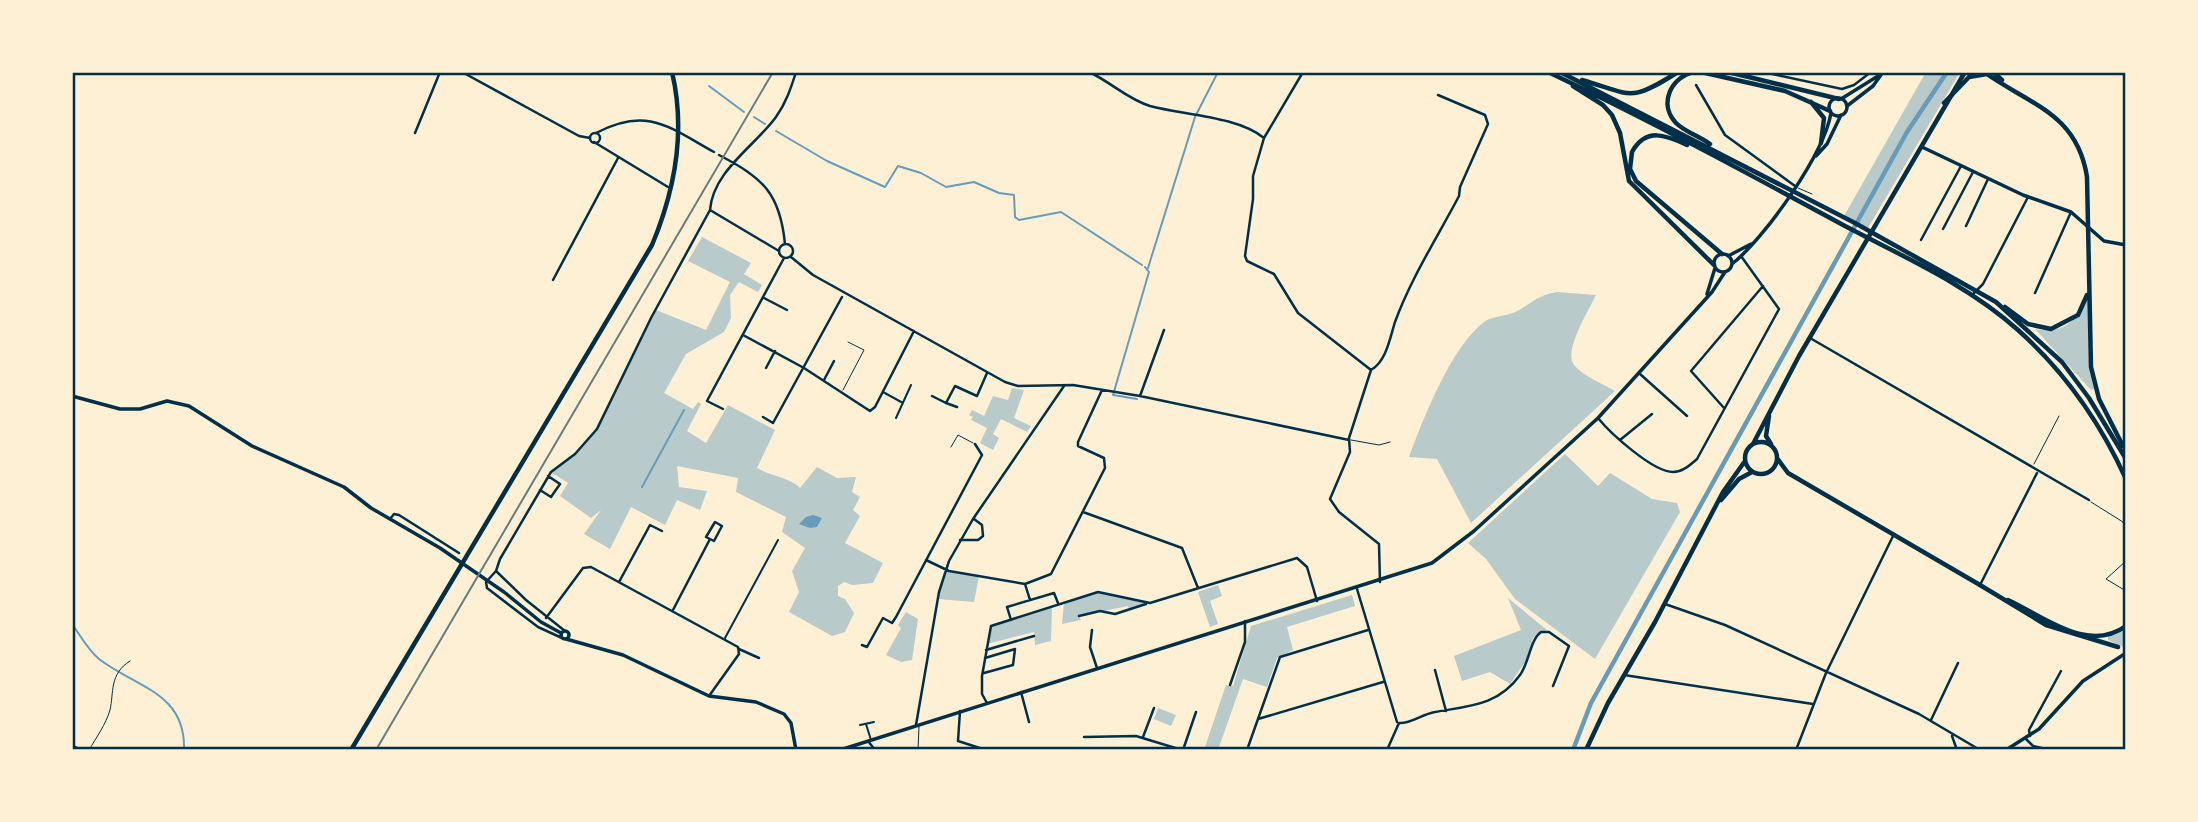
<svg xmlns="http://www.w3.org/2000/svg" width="2198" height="822" viewBox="0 0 2198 822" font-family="Lato,sans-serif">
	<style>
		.green { fill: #b9caca }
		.water { fill: #669bbc }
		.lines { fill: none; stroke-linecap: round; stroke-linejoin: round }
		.stream { stroke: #669bbc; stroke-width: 2 }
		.canal { stroke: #669bbc; stroke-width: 4.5 }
		.service { stroke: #003049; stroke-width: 1 }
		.pedestrian { stroke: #003049; stroke-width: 2 }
		.minor { stroke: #003049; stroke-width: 2.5 }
		.tertiary { stroke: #003049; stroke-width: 3.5 }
		.primary { stroke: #003049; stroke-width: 4.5 }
		.trunk { stroke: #003049; stroke-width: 4.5 }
		.rail { stroke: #657d81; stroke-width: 2 }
		.neatline { fill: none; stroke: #003049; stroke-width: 2.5 }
	</style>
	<rect width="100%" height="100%" fill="#fdf0d5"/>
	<path class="green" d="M1926 72H1960L1868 228 1844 216Z
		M702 237 751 263 744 274 762 285 758 292 739 282 730 295 731 318 724 332 686 354 664 393 693 409 698 402 701 404 687 431 706 443 728 405 775 430 757 468C770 476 790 477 800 488L817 467 837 478 856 477 852 492 860 497 853 510 860 516 845 543 883 563 873 583 852 585 844 582 838 586V596L845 599 854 613 845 632 832 636 789 612 799 592 792 571 805 548 782 532 786 517 736 492 738 478 677 466 679 487 707 491 700 510 677 500 665 525 631 507 610 549 584 534 601 510 591 518 560 496 568 483 551 472 575 454 592 435 656 310 706 330 730 282 688 261Z
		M2089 289 2094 389 2091 390 2035 329C2067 335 2081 317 2089 289Z
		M1557 292 1596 295C1589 310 1563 351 1574 365 1583 376 1603 384 1615 391L1471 523 1437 459 1409 457C1423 419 1451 347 1484 322 1493 315 1508 317 1519 310 1535 301 1537 296 1557 292Z
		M1012 388 1024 390 1014 418 1031 426 1027 432 1001 419 993 434 999 438 993 450 980 443 987 428 971 420 973 417 969 415 972 410 984 416 993 396 1008 400Z
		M1565 454 1598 486 1610 473 1652 499 1677 503 1680 512 1595 659 1515 599 1486 559 1468 543Z
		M946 570 979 576 974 602 938 599Z
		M1218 585 1222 596 1210 601 1218 624 1210 627 1198 592Z
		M1098 592 1150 603 1129 610 1128 606 1079 616 1081 620 1062 624 1064 603Z
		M1352 595 1355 606 1287 627 1293 650 1277 658 1267 687 1243 679 1218 750H1204L1226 685 1233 686 1251 626Z
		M1508 598 1547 630 1533 638 1529 656 1510 684 1490 672 1462 681 1454 656 1521 630Z
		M1052 607 1051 641 1035 645 1034 632 987 644 991 626Z
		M906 612 918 619 912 660 901 662 886 655 901 628 898 625Z
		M2126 628V648L2108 640V636Z
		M1158 708 1176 715 1171 726 1154 719Z"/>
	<path class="water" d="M813 515 822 518 817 527 810 528 799 524 806 517Z"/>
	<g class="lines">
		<path class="stream" d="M709 86 744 112
			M754 117 765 124
			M776 131 827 161 885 187 898 166 921 173 946 187 974 182 999 193 1014 195 1015 217 1019 220 1061 212 1142 265
			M1148 268 1195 117 1218 72
			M1137 399 1113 395 1149 272 1145 267
			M642 487 684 410
			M72 624C80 635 88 650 99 659 135 687 186 692 184 750"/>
		<path class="canal" d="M1573 750 1591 703 1907 132 1947 72"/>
		<path class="service" d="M1798 188 1812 194
			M843 390 864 350 848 342
			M1351 440 1379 445 1390 442
			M951 447 958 435 973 443
			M2034 464 2059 416
			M2091 502 2123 522 2126 536
			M2126 561 2106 579 2126 591
			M89 750C96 738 106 724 110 710 114 693 109 674 130 661
			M918 750 919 726"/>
		<path class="pedestrian" d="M883 392 903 403
			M896 418 911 385
			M725 638 778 540
			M866 724 871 740
			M860 725 874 722"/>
		<path class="minor" d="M462 72 579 136 590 138
			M1089 72C1111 82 1127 99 1150 106 1183 115 1237 116 1264 138L1253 176V199L1245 256 1247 261 1274 274 1298 313 1371 370 1349 438 1350 452 1330 499 1339 512 1379 544 1380 582
			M1763 72 1842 89 1854 85 1871 72
			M1696 85 1725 135 1795 186
			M415 133 440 72
			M596 133C647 106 669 127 714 152
			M590 138a5 5 0 1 1 10 0a5 5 0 1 1-10 0Z
			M1264 138 1303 72
			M594 142 668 187
			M719 155C763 178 780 193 785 244
			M710 210 779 251
			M1966 226 1988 179
			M1943 229 1973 172
			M1921 240 1961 166
			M779 251a7 7 0 1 1 14 0a7 7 0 1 1-14 0Z
			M791 257 813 275 1005 382 1018 386 1073 385 1140 396 1349 440
			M553 280 618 158
			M1974 293 1983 284 2028 197
			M2035 293 2071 212
			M764 298 787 310
			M743 335 804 368 870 411 875 407 914 331
			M1810 338 2089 500
			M766 368 775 351
			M1371 370C1386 362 1390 338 1395 322 1411 278 1437 238 1459 196L1460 187 1488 124 1485 115 1438 95
			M1640 374 1687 416
			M824 380 834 361
			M932 396 946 403 955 386 977 396 987 373
			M1140 396 1164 330
			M946 403 957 407
			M1724 408 1691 371 1763 286
			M723 409 707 401 784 258
			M763 417 773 423 842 297
			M1598 418C1610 433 1653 472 1673 472 1683 472 1690 465 1697 459L1779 309 1741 256
			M1620 440 1652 414
			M540 490 551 497 560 484 548 476
			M1083 512 1182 548 1198 588
			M390 519 394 514 399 515 459 553
			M715 522 722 526 714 541 706 537Z
			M960 540H978L983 536 982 525 974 519
			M926 560 949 571 1025 584 1051 574 1105 468 1104 458 1078 446V442L1102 390
			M496 571 500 559 551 472 575 454 597 429 651 318 710 210C713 171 755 146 776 117 786 103 791 88 796 72
			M496 571 486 582 487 588 538 627 562 638
			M496 571 526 600 565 631
			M619 582 650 525 662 531
			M1025 584 1030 600
			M1980 585 2037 473
			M1357 589 1397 722
			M1665 604 1725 625 1919 714 1980 750
			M673 610 710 539
			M1079 616 1100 611 1115 614 1146 604
			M546 618 583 568 591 567 738 647 739 654 709 696
			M1011 620 1007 607 1054 593 1058 603
			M1092 630 1090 647 1097 668
			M862 645 867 647 883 618 892 623 896 617 982 455 975 444
			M739 649 759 658
			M986 650 1034 636
			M1435 670 1446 711
			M984 673 1013 665 1015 649 985 658
			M1624 675 1813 704
			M1230 685 1245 642V621
			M1021 692 1029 722
			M987 703 982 694V676L991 626 1098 592 1150 603 1297 558 1307 567 1317 601
			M960 711 958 741 986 750
			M1258 719 1383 682
			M1931 720 1958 663
			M1399 723C1411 724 1422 714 1435 712 1468 706 1498 706 1520 675 1529 663 1530 640 1541 632H1549L1569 646 1553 686
			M916 725 939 592 949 561 973 519 1064 386
			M1952 736 1957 750
			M2030 736 2029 730 2061 671
			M1084 737 1136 736 1182 750
			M1143 737 1154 708
			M2026 739 2033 746 2050 750
			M868 741 875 750
			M72 746 82 750
			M1183 750 1196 712
			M1247 750 1280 657 1368 630
			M1387 750 1399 723
			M1796 750 1826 673 1894 534"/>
		<path class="tertiary" d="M1829 107a9 9 0 1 1 18 0a9 9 0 1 1-18 0Z
			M1841 99 1878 76
			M1847 106 1873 86 1883 72
			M1922 147 2023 195 2071 212 2104 241 2126 245
			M1816 156 1827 144 1841 115
			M1714 263a9 9 0 1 1 18 0a9 9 0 1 1-18 0Z
			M1728 256 1751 244
			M1732 264C1765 238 1824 154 1831 113
			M1707 294 1715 268
			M72 396 120 409H140L167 401 189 406 252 446 344 487 371 508 440 548 504 592 541 622 561 633
			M561 635a4 4 0 1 1 8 0a4 4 0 1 1-8 0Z
			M566 639 623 655 709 696 756 702 784 714 791 723 796 750
			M840 750 1432 563 1474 531 1598 418 1712 292 1725 272
			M2006 750 2039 729 2083 681 2126 653"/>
		<path class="primary" d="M1769 416 1766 436 1771 444
			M1745 458a16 16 0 1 1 32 0a16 16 0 1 1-32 0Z
			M1753 444 1799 356 1965 72
			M1777 458 1788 473 1980 585
			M1721 500 1739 479 1752 472
			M1586 750 1608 703 1655 622 1723 492 1745 461"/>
		<path class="trunk" d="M1548 72C1649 120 1747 173 1845 226 1904 257 1968 285 2018 330 2065 372 2100 422 2126 479
			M1560 72 1855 223 1996 302 2062 362 2089 398 2126 459
			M1694 72C1671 77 1658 104 1676 123 1685 132 1699 136 1710 144
			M1701 72 1785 91 1830 111
			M1728 72 1839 99
			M1984 72C2030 105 2077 113 2087 177L2091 367 2099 399 2123 446
			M1993 72 2002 80
			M1582 80C1633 95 1629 103 1678 72
			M1573 86 1603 105 1612 115 1620 133 1629 181 1714 265
			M1811 102 1824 118 1821 143
			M1944 103 1969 77 1987 74
			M1687 145C1666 135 1646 127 1632 152L1630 169 1636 181 1722 254
			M2005 307 2028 324 2051 329 2078 315 2087 295
			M1980 585 2046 625 2118 647
			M2008 600C2043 616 2087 654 2126 626
			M351 750 652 245C675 190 686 131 672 72"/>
		<path class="rail" d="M376 750 773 72"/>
	</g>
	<rect width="2198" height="822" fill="none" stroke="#fdf0d5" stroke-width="147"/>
	<rect x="74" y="74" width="2050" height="674" class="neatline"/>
</svg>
